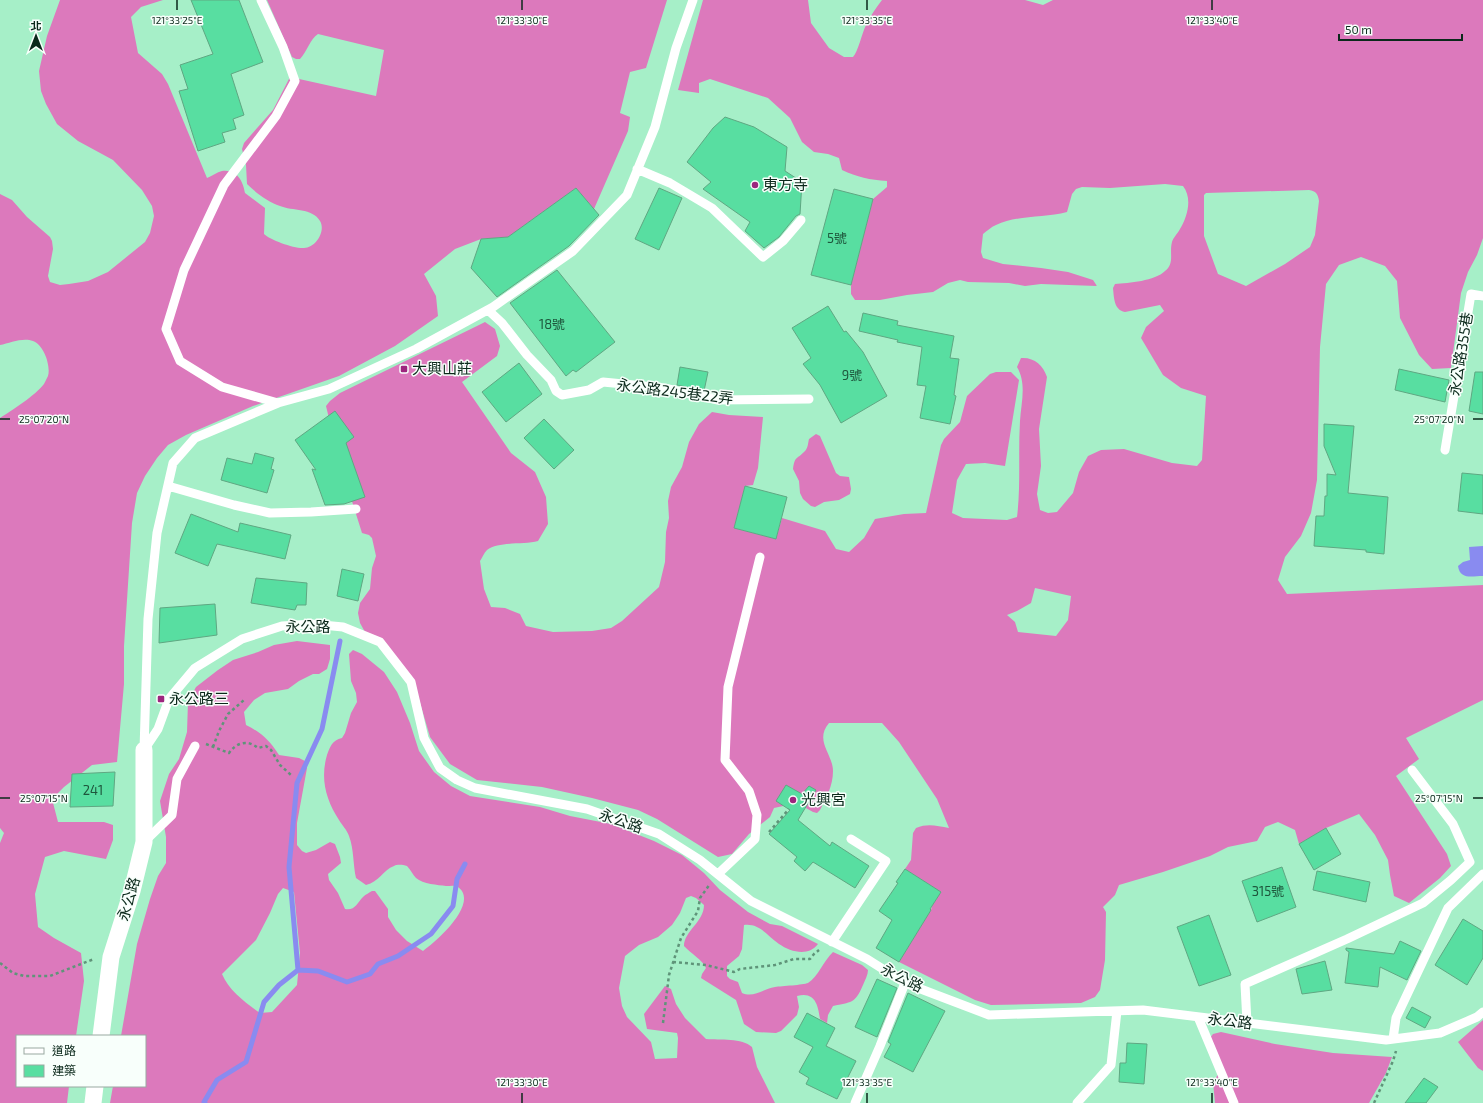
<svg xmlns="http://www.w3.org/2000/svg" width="1483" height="1103" viewBox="0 0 1483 1103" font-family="'Exo 2','Noto Sans TC',sans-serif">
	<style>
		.forest { fill: #dc79bc; fill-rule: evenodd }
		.water { fill: #898bf0 }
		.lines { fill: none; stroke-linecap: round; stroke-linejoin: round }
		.stream { stroke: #898bf0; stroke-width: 5 }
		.building { fill: #58dea1; stroke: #5fa782 }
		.path { stroke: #5f9479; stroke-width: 2.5; stroke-dasharray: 3 3; stroke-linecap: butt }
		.lane { stroke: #fff; stroke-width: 9 }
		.street { stroke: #fff; stroke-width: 17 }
		.ticks { fill: none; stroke: #0b291b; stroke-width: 1.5 }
		.poi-dot { fill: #9d257e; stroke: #f8fffb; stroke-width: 1.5 }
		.labels { text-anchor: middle; stroke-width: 3; stroke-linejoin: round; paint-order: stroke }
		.number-label { font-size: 13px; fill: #1e563c }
		.poi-label { font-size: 15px; fill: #0b291b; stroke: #f8fffb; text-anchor: start }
		.street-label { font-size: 15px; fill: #0b291b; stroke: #f8fffb }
		.ticks-label { font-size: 10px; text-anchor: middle; fill: #0b291b; stroke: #f8fffb; stroke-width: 3; stroke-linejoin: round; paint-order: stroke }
	</style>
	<rect width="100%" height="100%" fill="#a6efc8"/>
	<path class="forest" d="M60 0H163L141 7 131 17 138 53 162 74 168 84 207 178C212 176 217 172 222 171 237 169 243 181 245 193L265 208 264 234C270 240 295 249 304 248 316 248 326 231 320 221 313 208 292 211 280 206 268 202 256 193 247 184L246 165 242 149 244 143 273 110 290 77 376 96 384 50 318 34C310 39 307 52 300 59H296L292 57 267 0H667L646 68 630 72 620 113 630 117 628 131 594 209 576 188 508 237 481 239 455 249 424 274 436 296 438 316 395 346 339 376 253 406 186 435 168 445 157 458 145 476 137 493 132 523 124 646V684L117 762 92 765 64 787 52 799 58 822H104L113 825V840L106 859 64 851 45 857 35 894 38 927 54 938 81 953 84 981 76 1036H17V1086H69L67 1103H0V843L4 833 0 828V418C11 411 36 395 44 384 45 382 47 378 48 376 51 366 44 345 33 341 23 337 10 343 0 345V194L12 200 27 217 50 237 52 241 53 249 48 276 50 282 60 285 69 284 88 281 108 272 145 242 150 233 154 216 152 206 142 190 113 160 78 141 57 124 46 104 41 91 39 71 47 36Z
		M703 0H808L811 23 829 48 844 57H853C858 52 862 33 866 25 870 16 876 8 882 0H1025L1043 5 1053 0H1483V238L1477 255 1468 272 1461 293 1451 368 1432 369 1419 355 1400 318 1397 281 1385 266 1361 257 1339 265 1326 284 1320 347 1317 480 1311 513 1301 536 1285 557 1278 580 1287 594 1483 585V700L1406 738 1419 759 1396 776 1447 854 1451 866 1440 878 1409 903 1394 896 1390 875 1388 860 1375 835 1359 814 1326 828 1299 844 1295 830 1278 822 1265 827 1257 841 1228 847 1210 856 1163 872 1119 885 1115 895 1103 907 1106 912 1105 960 1100 990 1095 997 1081 1003 991 1005 975 1000 899 962 931 910 932 906 941 892 905 869 911 860 913 833 916 828C928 823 937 826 949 828L937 799 899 742 882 723H829C814 741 833 754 833 771 833 786 826 798 820 810L817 813 813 812 797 803 774 808 770 817 749 834 732 854 718 857 657 819 638 810 592 798 542 787 477 780 450 764 430 737 414 682 365 632 360 623 358 613 360 603 370 589 372 568 376 556 372 538 369 535 362 533 339 460 326 406 330 401 340 393 479 325 485 322 495 329 500 346 497 356 462 382 511 453 535 472 546 497 548 524 538 541C524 545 499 541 487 550 484 553 482 558 480 561L484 589 491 607 505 608 520 614 526 626 553 632 592 631 611 628 622 621 659 587 665 562 666 532 669 518 668 501 671 487 682 467 689 442 699 424 712 412 729 415 763 417 758 468 753 485 745 486 734 528 776 539 782 518 825 531 836 549 849 552 864 538 875 519 904 514 926 513 941 445 944 439 960 422 967 396 990 374 996 372H1011L1019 380 1005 466 985 463 966 464 957 480 952 513 963 518 1007 520 1017 517C1021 485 1018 453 1020 421 1021 403 1027 384 1017 367L1021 358C1034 357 1043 365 1047 377L1039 429 1041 466 1037 494 1040 510 1048 513 1057 512 1073 493 1079 472 1088 456 1101 450 1124 449 1172 463 1197 466 1202 460 1206 396 1181 388 1163 375 1141 338 1146 327 1164 311 1160 305 1125 312C1114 310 1114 298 1113 288L1115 284C1129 283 1155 281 1165 271 1175 263 1169 253 1172 242 1173 238 1178 233 1180 229 1187 217 1193 199 1183 186L1165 184 1110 188 1082 187 1076 189 1072 194 1067 212C1044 218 1017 215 996 225 991 227 987 231 983 234L981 252 983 258 1003 264 1041 268 1068 272 1093 280 1097 286 1041 284 1025 286 1009 283 968 282 960 280 948 283 933 292 907 295 880 300H855L851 294V285L873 199 887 187V181C870 180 857 177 842 170L839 158 828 154 814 152 802 142 790 118 768 98 710 79 699 83V93L678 90ZM1309 190C1316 191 1318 194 1319 201L1315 235 1310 247 1285 264 1246 286 1218 274 1204 236V195L1206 193ZM1035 588 1071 596 1068 620 1056 636 1018 632 1015 622 1007 615 1017 611 1031 603Z
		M816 434 820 436 836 473 840 476 849 477 851 489 850 494 839 500 824 502 815 507 811 506 803 499 800 493 799 481 793 469C795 456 796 460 804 452 808 449 808 443 809 439Z
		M297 641 330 645V659L327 669 319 674H313L299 681 288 689 265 693 254 700 244 712 246 725C262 733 269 740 279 755L299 758 305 761 307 768 297 823V845L302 851 306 853 316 850 330 842 335 844 340 857 341 863 328 874 329 880 338 893 345 909C355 911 357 903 363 897 366 894 369 893 372 891H375L388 909V917L396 930 407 941 423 951C436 942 480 903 458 887 455 885 450 886 446 886 438 885 423 884 416 878 413 875 411 870 407 866 403 865 398 864 394 866 383 870 379 882 366 885L356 878C353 865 354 849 349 836 347 830 342 825 339 820 326 800 320 779 327 755 330 747 332 740 342 738L345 733 351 713 357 702 356 693 351 681 349 654 353 650 362 654 384 672 397 692 410 723 419 751 434 772 451 786 470 796 540 807 570 816 611 824 654 841 682 855 704 873 720 890 748 912 770 924 782 926 818 944C808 957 791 952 779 944 767 936 760 923 744 925L742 949 739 956 727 966V976L730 979 738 982 742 993C754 998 763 989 775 987 782 986 803 985 808 983 818 977 824 960 833 952L862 965 868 970C868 975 865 980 863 985 855 1004 851 1002 833 1006L828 1015 827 1023 820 1019C818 1005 815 991 797 996L799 1007 797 1015 781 1031 776 1033 756 1032 744 1024 736 1000 701 978 702 974 706 968C702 959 691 954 684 946 684 931 704 922 704 905L696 898 691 896 686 898 680 913 672 925 658 937 639 945 625 956 619 988 622 1006 627 1017 651 1042 655 1059 677 1058 678 1038 677 1033 647 1029 644 1014 665 986 671 989 676 1004 685 1018 706 1039C720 1040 742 1038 752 1047L757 1067 775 1103H110L113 1086H145V1036H121L137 944 150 899 158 876 166 863V837L160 801 169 774 179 759 187 732 188 702 196 687 218 670 233 660 258 652 274 645ZM283 888 294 892 300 953 297 985 272 1012 260 1013C246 1003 229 991 222 974L256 940 270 913 278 894Z
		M1483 1020V1071L1478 1068 1458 1042Z
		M1221 1032 1275 1044 1333 1053 1392 1057 1386 1073 1369 1103H1215L1213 1082 1223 1067 1210 1038 1213 1034Z"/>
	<path class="water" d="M1483 546V576C1472 576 1460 580 1458 566L1463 562 1470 560 1469 547Z"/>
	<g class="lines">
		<path class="stream" d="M298 970 289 867 297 783 322 729 340 641
			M205 1103 204 1102 217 1080 246 1062 264 1002 279 985 298 970 318 971 347 982 370 974 378 964 398 956 431 934 453 906 457 879 465 864"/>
	</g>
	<path class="building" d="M191 0H239L263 62 231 74 244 115 233 119 236 129 222 133 225 142 198 151 179 91 188 89 180 65 213 54Z
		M725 117 754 127 787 147 785 171 802 182 800 214 796 216 779 237 764 248 745 231 750 222 703 189 711 182 687 162 713 128Z
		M576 188 599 215 569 246 497 297 471 268 481 239 508 237Z
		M659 188 682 198 659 250 635 239Z
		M834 189 873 199 851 285 811 275Z
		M557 270 615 342 576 372 573 370 566 376 510 303Z
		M828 306 844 332 846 331 863 352 887 396 841 423 820 385 803 364 811 358 792 328Z
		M863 313 898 321 897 325 954 336 950 358 959 359 954 395 956 396 950 424 920 418 926 386 917 385 922 347 897 342 898 340 859 331Z
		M519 363 542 394 506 422 482 392Z
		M680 367 708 372 704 391 677 385Z
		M1399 369 1449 380 1445 402 1395 390Z
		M1475 372H1483V414L1469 411Z
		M335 411 354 437 346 443 365 497 344 504 325 505 312 469 316 470 295 440Z
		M544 419 574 450 554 469 524 438Z
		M1324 424 1354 426 1348 493 1388 497 1384 554 1366 552V550L1314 546 1316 516H1324L1325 496H1327V474L1336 475 1324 446Z
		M255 453 274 458 271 469 274 470 267 493 221 480 227 458 252 464Z
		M1462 473 1483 475V514L1458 511Z
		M745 486 787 497 776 539 734 528Z
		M191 514 238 532 240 523 291 535 285 559 217 544 208 566 175 553Z
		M342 569 364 574 358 601 337 596Z
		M256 578 307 583 306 605H297L295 610 251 603Z
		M215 604 217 635 159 643 160 608Z
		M115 772 113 806 70 807 72 774Z
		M786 785 802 794 809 786 816 790 798 820 830 846 832 842 869 866 855 888 813 862 805 871 794 861 797 857 769 834 790 810 776 801Z
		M1326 828 1341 854 1314 870 1299 844Z
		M1282 867 1296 907 1257 922 1242 881Z
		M905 869 941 892 930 909 931 910 899 962 876 948 892 920 879 911 898 883 896 882Z
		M1317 871 1370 882 1366 902 1313 890Z
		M1209 915 1231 975 1199 986 1177 927Z
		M1463 919 1483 931V958L1467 985 1435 965Z
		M1400 941 1421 951 1407 980 1380 967 1378 987 1345 983 1349 952 1346 950V948L1394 954Z
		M1325 961 1332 990 1302 994 1296 969Z
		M877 979 897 988 877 1037 855 1027Z
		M908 993 945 1011 913 1072 884 1057 891 1044 888 1042Z
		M1412 1007 1431 1017 1425 1028 1406 1018Z
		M807 1013 835 1028 826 1046 856 1061 837 1099 806 1084 809 1078 799 1072 813 1047 794 1037Z
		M1127 1043 1147 1044 1144 1084 1119 1082 1120 1063H1126Z
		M1424 1078 1438 1087 1426 1103H1405Z"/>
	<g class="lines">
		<path class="path" d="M206 744 229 753C236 743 247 739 258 748L266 746 271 750 280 765 291 775
			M213 747 219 731 228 714 244 700
			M769 832 789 809
			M673 962 706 965 734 972 740 969 775 965 794 959H810L814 954 819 950
			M0 963 13 973 24 976H50L94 959
			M663 1023 669 975 681 938 698 911 700 898 710 884
			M1374 1103 1393 1061 1396 1051"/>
		<path class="lane" d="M261 0 283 47 295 81 276 116 224 185 184 270 166 329 180 361 222 387 278 403
			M637 169 670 183 712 208 763 257 783 241 801 220
			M488 310 502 323 527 355 551 380 556 391 562 395 589 390 603 382 664 388 718 400 809 399
			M1445 450 1471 294 1483 296
			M168 486 234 505 270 513 311 512 356 509
			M144 750 158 729 169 699 195 668 242 639 282 626 312 624 343 627 380 642 411 682 424 738 440 768 457 780 475 788 587 809 659 834 700 860 751 901 867 959 905 983 989 1015 1143 1010 1386 1040 1440 1033 1477 1017 1483 1012
			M144 750 148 619 157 533 173 463 195 438 278 403 329 389 416 349 493 307 573 251 627 195 655 127 676 48 693 0
			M145 841 172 815 177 779 195 746
			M718 874 755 839 757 815 749 791 725 760 728 687 760 557
			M832 942 886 861 851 839
			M1198 1017 1234 1103
			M1247 1023 1245 984 1347 939 1423 903 1451 880 1470 862 1453 824 1412 770
			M1393 1039 1396 1018 1448 908 1483 874
			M855 1103 880 1046 905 983
			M1077 1103 1111 1065 1117 1011"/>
		<path class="street" d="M101 1036 111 957 132 891 144 842V750
			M93 1103 95 1086"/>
	</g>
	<path class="ticks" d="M177 0V10M522 0V10M867 0V10M1212 0V10M0 419H10M1473 419H1483M0 798H10M1473 798H1483M522 1093V1103M867 1093V1103M1212 1093V1103"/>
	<g class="poi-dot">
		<circle cx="755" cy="185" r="4"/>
		<rect x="400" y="365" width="8" height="8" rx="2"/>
		<rect x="157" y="695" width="8" height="8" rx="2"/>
		<circle cx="793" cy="800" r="4"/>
	</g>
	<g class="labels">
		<g class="number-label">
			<text x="837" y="243">5號</text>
			<text x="552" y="329">18號</text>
			<text x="852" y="380">9號</text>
			<text x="93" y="795">241</text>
			<text x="1268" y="896">315號</text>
		</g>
		<g class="poi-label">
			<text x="763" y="190">東方寺</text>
			<text x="412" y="374">大興山莊</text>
			<text x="169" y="704">永公路三</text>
			<text x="801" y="805">光興宮</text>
		</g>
		<g class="street-label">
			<text transform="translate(1461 354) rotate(-81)" y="5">永公路355巷</text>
			<text transform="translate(675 392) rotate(7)" y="5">永公路245巷22弄</text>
			<text x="308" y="632">永公路</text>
			<text transform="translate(621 821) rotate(19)" y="5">永公路</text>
			<text transform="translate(129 899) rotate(-74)" y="5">永公路</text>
			<text transform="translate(902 978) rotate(27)" y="5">永公路</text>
			<text transform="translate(1230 1021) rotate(7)" y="5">永公路</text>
		</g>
	</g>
	<g class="ticks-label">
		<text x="177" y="24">121°33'25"E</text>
		<text x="522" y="24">121°33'30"E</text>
		<text x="867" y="24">121°33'35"E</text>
		<text x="1212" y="24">121°33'40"E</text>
		<text x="44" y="423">25°07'20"N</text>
		<text x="1439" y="423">25°07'20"N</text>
		<text x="44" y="802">25°07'15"N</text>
		<text x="1439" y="802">25°07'15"N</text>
		<text x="522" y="1086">121°33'30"E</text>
		<text x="867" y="1086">121°33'35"E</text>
		<text x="1212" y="1086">121°33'40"E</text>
	</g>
	<rect x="16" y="1035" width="130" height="52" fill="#f8fffb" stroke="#99a9a1"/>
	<rect x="24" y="1048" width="20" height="6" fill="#ffffff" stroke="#99a9a1"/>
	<text x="52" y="1055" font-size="12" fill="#0b291b">道路</text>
	<rect x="24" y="1065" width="20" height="12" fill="#58dea1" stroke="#99a9a1"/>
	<text x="52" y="1075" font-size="12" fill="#0b291b">建築</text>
	<g transform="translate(36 36)" stroke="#f8fffb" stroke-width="3" paint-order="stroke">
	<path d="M0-3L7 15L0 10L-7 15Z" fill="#0b291b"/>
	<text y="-6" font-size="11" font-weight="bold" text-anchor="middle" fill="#0b291b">北</text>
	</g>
	<path d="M1339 34v6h123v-6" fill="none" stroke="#0b291b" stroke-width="2"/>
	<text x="1345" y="34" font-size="12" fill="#0b291b" stroke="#f8fffb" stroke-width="3" paint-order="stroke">50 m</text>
</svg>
